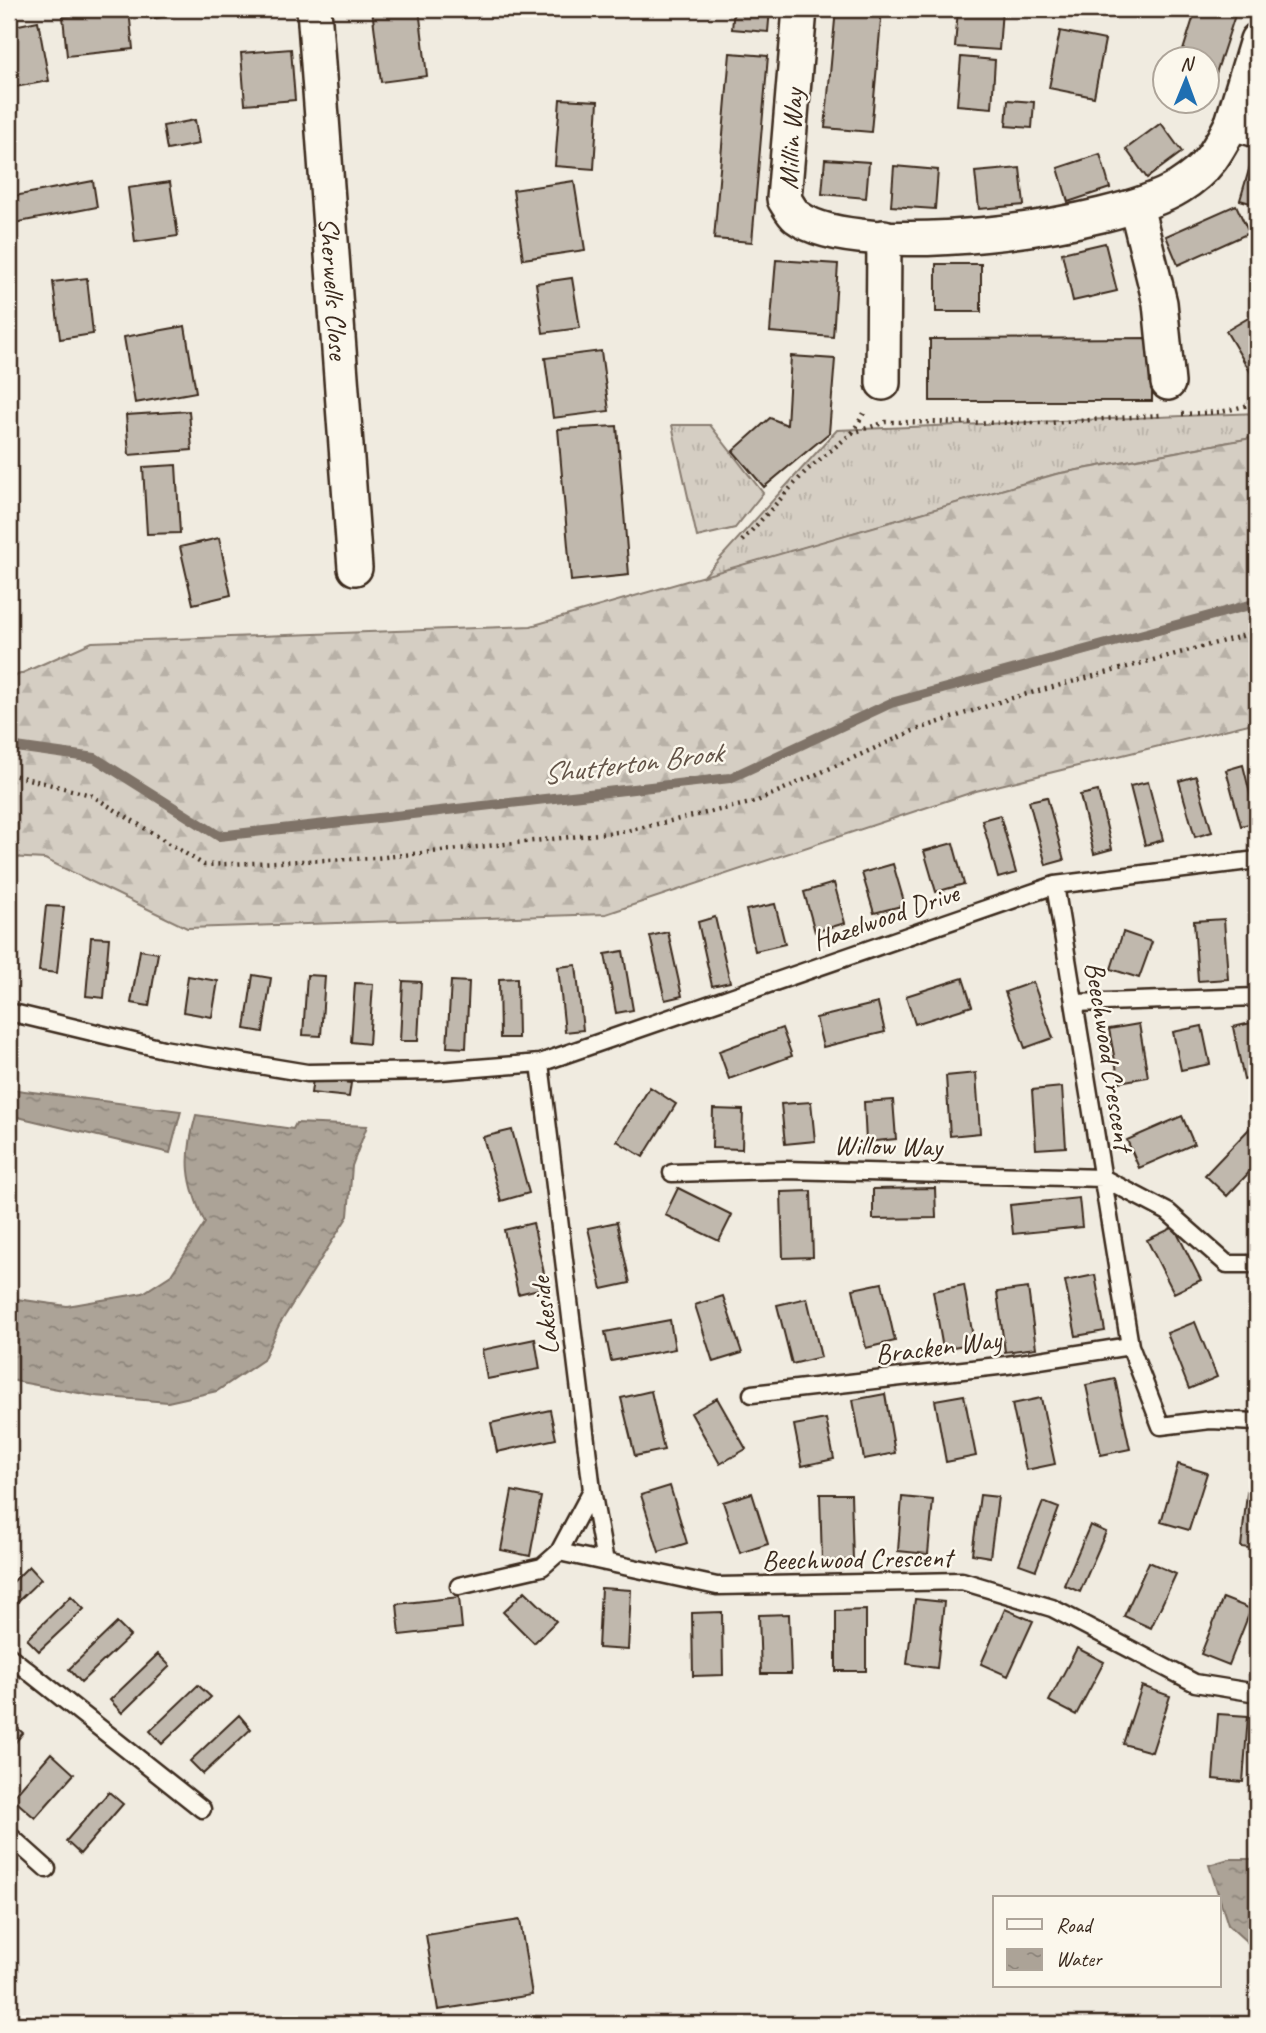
<svg xmlns="http://www.w3.org/2000/svg" width="1266" height="2033" viewBox="0 0 1266 2033" font-family="Caveat,sans-serif">
	<style>
		.grass { fill: url(#grass-tufts); stroke: #887c70; stroke-width: 2 }
		.forest { fill: url(#forest-firs); stroke: #887c70; stroke-width: 2 }
		.water { fill: url(#water-ripples); stroke: #7f7367; stroke-width: 2 }
		.lines { fill: none; stroke-linecap: round; stroke-linejoin: round }
		.stream { stroke: #7f7367; stroke-width: 10 }
		.building { fill: #c0b8ad; stroke: #3b2a1e; stroke-width: 2 }
		.service-casing { stroke: #3b2a1e; stroke-width: 21 }
		.minor-casing { stroke: #3b2a1e; stroke-width: 38 }
		.path { stroke: #3b2a1e; stroke-width: 4.5; stroke-dasharray: 2 5; stroke-linecap: butt }
		.service { stroke: #fbf7ec; stroke-width: 16 }
		.minor { stroke: #fbf7ec; stroke-width: 33 }
		.labels { text-anchor: middle; stroke-width: 5; stroke-linejoin: round; paint-order: stroke }
		.street-label { font-size: 28px; fill: #3b2a1e; stroke: #fbf7ec }
		.water-label { font-size: 30px; font-style: italic; fill: #635448; stroke: #fbf7ec }
	</style>
	<defs>
		<pattern id="grass-tufts" width="24" height="20" patternUnits="userSpaceOnUse" patternTransform="scale(1.75)"><rect width="24" height="20" fill="#d5cec3"/><path d="M3 7l-1-3M5 7V3M7 7l1-3M15 17l-1-3M17 17v-4M19 17l1-3" fill="none" stroke="#b8b1a7"/></pattern>
		<pattern id="forest-firs" width="22" height="20" patternUnits="userSpaceOnUse" patternTransform="scale(1.75)"><rect width="22" height="20" fill="#d5cec3"/><path d="M5 1l3.5 6h-7zM16 11l3.5 6h-7z" fill="#b8b1a7"/></pattern>
		<pattern id="water-ripples" width="26" height="14" patternUnits="userSpaceOnUse" patternTransform="scale(1.75)"><rect width="26" height="14" fill="#aca397"/><path d="M2 4q2-2 4 0t4 0M15 11q2-2 4 0t4 0" fill="none" stroke="#8d857b"/></pattern>
	</defs>
	<rect width="100%" height="100%" fill="#f0ebe0"/>
	<filter id="ink" filterUnits="userSpaceOnUse"><feTurbulence type="fractalNoise" baseFrequency=".0143" numOctaves="2"/><feDisplacementMap in="SourceGraphic" scale="14" xChannelSelector="R" yChannelSelector="G"/><feConvolveMatrix kernelMatrix="1 2 1 2 8 2 1 2 1" color-interpolation-filters="sRGB"/></filter>
	<g filter="url(#ink)">
		<path class="grass" d="M1257 413V437L1056 474 703 577 837 430Z
			M672 425H710L763 493 735 528 697 537Z"/>
		<path class="forest" d="M1257 437V722L976 791 606 914 187 928 45 859 9 857V679L92 642 531 626 1056 474Z"/>
		<path class="water" d="M9 1089 181 1111 170 1153 9 1115Z
			M196 1115 293 1129 296 1123 367 1126 352 1166 348 1216 279 1325 263 1360 217 1391 168 1402 95 1396 9 1380V1298L67 1306 143 1293 171 1275 205 1223C186 1182 184 1158 196 1115Z
			M1229 1859H1257V1951L1228 1925 1209 1865Z"/>
		<g class="lines">
			<path class="stream" d="M9 746 95 758 219 836 730 778 891 703 1257 603"/>
		</g>
		<path class="building" d="M149 9H203L151 19Z
			M372 9H419L427 76 381 82Z
			M734 9H770L768 32 732 29Z
			M836 9H882L871 132 825 128Z
			M958 9H1002L999 50 955 47Z
			M1196 9H1237L1208 98 1206 60H1180Z
			M129 10 133 49 67 56 63 17Z
			M38 21 49 81 9 88V27Z
			M1060 31 1105 40 1094 97 1049 88Z
			M291 49 295 100 245 104 241 53Z
			M730 53 768 56 752 242 714 239Z
			M961 57 995 60 992 108 957 105Z
			M560 99 598 101 594 169 555 166Z
			M1008 100 1034 102 1032 128 1006 126Z
			M195 120 199 144 167 150 163 126Z
			M1161 123 1182 152 1147 178 1126 149Z
			M1100 154 1110 188 1068 202 1058 168Z
			M825 159 869 162 866 198 822 194Z
			M1251 163 1257 165V205L1240 200Z
			M894 166 938 170 935 209 891 206Z
			M1020 168 1024 205 979 209 975 172Z
			M93 181 97 207 9 224V197Z
			M574 181 585 250 523 259 513 190Z
			M170 182 178 236 135 242 128 188Z
			M1236 205 1249 233 1178 265 1166 236Z
			M1105 243 1117 291 1073 301 1062 253Z
			M776 260 838 264 833 337 770 332Z
			M936 264H981V312H936Z
			M87 278 93 334 60 339 53 282Z
			M572 278 580 328 543 333 536 283Z
			M1257 313V370L1251 373 1226 331Z
			M185 326 196 392 135 403 124 337Z
			M1152 338V401H930V339Z
			M601 351 609 411 553 418 545 358Z
			M791 356 835 359 829 433 764 487 733 451 770 418 787 425Z
			M189 411 192 450 129 455 126 415Z
			M617 426 629 575 571 581 558 429Z
			M176 465 180 533 147 534 143 467Z
			M219 538 231 595 193 604 180 547Z
			M1243 765 1257 822 1241 826 1226 770Z
			M1196 776 1212 832 1195 837 1179 781Z
			M1148 782 1163 840 1145 845 1130 786Z
			M1098 791 1112 849 1094 854 1080 795Z
			M1047 797 1064 860 1046 865 1029 801Z
			M1000 815 1016 873 998 878 982 820Z
			M953 843 964 884 936 892 924 851Z
			M893 864 905 905 874 913 862 873Z
			M834 883 845 923 815 932 804 892Z
			M775 904 785 944 755 951 746 910Z
			M46 906 64 907 57 973 39 971Z
			M715 917 730 982 712 986 698 922Z
			M1224 919 1228 979 1198 981 1194 921Z
			M668 932 682 996 665 1000 650 936Z
			M1123 932 1152 942 1139 978 1111 969Z
			M91 937 109 938 104 998 86 996Z
			M140 950 158 953 149 1006 131 1003Z
			M623 951 633 1010 616 1013 605 954Z
			M576 965 583 1030 565 1032 558 967Z
			M253 975 271 978 263 1032 245 1029Z
			M307 975 325 976 321 1036 303 1035Z
			M188 976 218 981 212 1017 183 1012Z
			M517 978 518 1038H500L499 979Z
			M963 978 972 1006 915 1024 906 996Z
			M403 981 421 982 418 1041H400Z
			M451 981 469 982 466 1048 447 1047Z
			M1033 982 1053 1038 1025 1048 1005 992Z
			M355 983 373 984 369 1044 351 1042Z
			M878 1003 885 1032 823 1047 816 1018Z
			M1251 1023 1257 1055V1077L1244 1080 1233 1027Z
			M1139 1024 1148 1077 1119 1082 1109 1029Z
			M1202 1026 1210 1064 1181 1070 1173 1032Z
			M782 1028 792 1056 729 1079 719 1051Z
			M976 1073 980 1133 950 1136 946 1076Z
			M313 1079 351 1083 349 1097 311 1093Z
			M650 1087 676 1104 643 1157 617 1141Z
			M1062 1087 1066 1147 1036 1149 1032 1090Z
			M893 1100 896 1139 866 1142 864 1102Z
			M811 1102 815 1141 785 1144 781 1104Z
			M713 1109 743 1110 742 1149 712 1148Z
			M1182 1116 1194 1144 1139 1168 1127 1140Z
			M1251 1127 1257 1133V1164L1227 1196 1205 1175Z
			M512 1130 529 1193 501 1201 483 1137Z
			M678 1188 732 1215 719 1241 665 1215Z
			M935 1188 936 1218 873 1219V1189Z
			M811 1191 813 1257 783 1258 781 1192Z
			M1079 1198 1082 1227 1013 1234 1010 1205Z
			M617 1222 630 1283 602 1289 588 1228Z
			M533 1223 547 1287 518 1294 504 1230Z
			M1174 1227 1201 1280 1174 1293 1147 1240Z
			M1095 1275 1105 1331 1076 1336 1065 1281Z
			M882 1283 895 1341 866 1348 853 1289Z
			M964 1285 974 1343 943 1349 933 1291Z
			M1028 1288 1036 1348 1005 1352 997 1292Z
			M723 1296 742 1353 713 1362 695 1305Z
			M807 1298 821 1357 792 1364 777 1305Z
			M670 1320 675 1349 611 1361 605 1332Z
			M1195 1322 1217 1377 1189 1389 1167 1333Z
			M535 1339 540 1369 487 1379 482 1350Z
			M1115 1379 1130 1449 1101 1455 1086 1385Z
			M651 1391 664 1450 635 1456 621 1398Z
			M885 1394 895 1453 864 1459 853 1400Z
			M964 1395 976 1456 946 1462 935 1400Z
			M717 1398 746 1449 720 1464 691 1413Z
			M1041 1398 1055 1464 1026 1470 1012 1404Z
			M550 1410 556 1439 497 1452 491 1423Z
			M826 1419 834 1459 802 1466 794 1425Z
			M1178 1464 1207 1473 1189 1530 1161 1522Z
			M1249 1476 1257 1477V1549L1241 1547Z
			M670 1486 687 1543 659 1552 641 1495Z
			M512 1491 541 1497 530 1556 501 1550Z
			M752 1493 768 1544 740 1553 723 1502Z
			M820 1494H851L853 1560 822 1561Z
			M980 1495 998 1497 990 1557 972 1554Z
			M902 1497 933 1500 928 1554 898 1551Z
			M1043 1502 1059 1508 1036 1570 1019 1564Z
			M1090 1525 1106 1532 1080 1592 1064 1585Z
			M1149 1562 1176 1574 1151 1628 1124 1616Z
			M29 1566 41 1579 9 1610V1586Z
			M601 1588 631 1590 628 1650 598 1648Z
			M525 1591 556 1621 534 1643 503 1612Z
			M71 1596 84 1609 39 1651 27 1639Z
			M459 1597 462 1628 400 1635 397 1604Z
			M1223 1598 1251 1609 1229 1665 1201 1654Z
			M915 1599 944 1602 937 1668 907 1664Z
			M1005 1609 1033 1621 1008 1676 981 1664Z
			M866 1610V1671H836V1611Z
			M722 1612 723 1675 693 1676 692 1613Z
			M789 1614 791 1674H761L759 1615Z
			M117 1623 130 1636 81 1682 69 1669Z
			M1077 1648 1104 1662 1076 1715 1049 1701Z
			M158 1654 170 1666 122 1713 110 1700Z
			M198 1685 211 1697 162 1744 150 1731Z
			M1142 1686 1170 1696 1152 1752 1123 1744Z
			M1218 1714 1248 1716 1243 1782 1213 1779Z
			M239 1715 251 1729 203 1774 190 1761Z
			M10 1721 23 1733 9 1750V1722Z
			M51 1753 74 1774 35 1818 12 1798Z
			M109 1792 123 1804 80 1854 66 1841Z
			M520 1920 532 1995 438 2010 426 1935Z"/>
		<g class="lines">
			<defs>
				<path id="service" d="M1055 885 1130 1346 1161 1426 1210 1420 1257 1422
					M1074 1003 1257 997
					M9 1012 163 1049 307 1073 439 1071 540 1063 1055 885 1257 860
					M540 1063 592 1490 605 1562
					M672 1173 785 1170 1103 1178 1168 1212 1227 1264H1257
					M752 1394 1007 1365 1130 1346
					M559 1552 592 1490
					M459 1586 542 1567 559 1552 717 1586 962 1581 1052 1608 1195 1683 1257 1693
					M9 1656 202 1809
					M9 1835 47 1869"/>
				<g id="minor">
					<path id="s1" d="M314 9 355 568"/>
					<path d="M800 9 784 199C788 205 792 213 797 217 858 263 1116 227 1179 187 1208 169 1217 152 1232 123L1257 130"/>
					<path d="M1232 123 1257 40"/>
					<path d="M1136 206 1160 303 1168 383"/>
					<path d="M883 383 884 237"/>
				</g>
			</defs>
			<use href="#service" class="service-casing"/>
			<use href="#minor" class="minor-casing"/>
			<path class="path" d="M1182 414 1221 412 1257 403
				M852 433 866 410
				M742 541 806 471 852 433 886 422 1050 423 1160 415
				M9 774 91 795 204 865 376 858 626 831 755 802 913 731 1005 700 1257 632"/>
			<use href="#service" class="service"/>
			<use href="#minor" class="minor"/>
		</g>
	</g>
	<g class="labels">
		<g class="street-label">
			<text transform="translate(790 139) rotate(-87)" y="10">Millin Way</text>
			<text dy="10" stroke="none"><textPath href="#s1" startOffset="280">Sherwells Close</textPath></text>
			<text transform="translate(885 916) rotate(-19)" y="10">Hazelwood Drive</text>
			<text transform="translate(1110 1056) rotate(81)" y="10">Beechwood Crescent</text>
			<text transform="translate(888 1145) rotate(1)" y="10">Willow Way</text>
			<text transform="translate(544 1316) rotate(-97)" y="10">Lakeside</text>
			<text transform="translate(938 1346) rotate(-7)" y="10">Bracken Way</text>
			<text transform="translate(857 1558) rotate(-1)" y="10">Beechwood Crescent</text>
		</g>
		<g class="water-label">
			<text transform="translate(632 763) rotate(-7)" y="10">Shutterton Brook</text>
		</g>
	</g>
	<rect width="1266" height="2033" fill="none" stroke="#fbf7ec" stroke-width="35"/>
	<rect x="18" y="18" width="1231" height="1998" fill="none" stroke="#3b2a1e" stroke-width="2.5" filter="url(#ink)"/>
	<rect x="993" y="1896" width="228" height="91" fill="#fbf7ec" stroke="#aea59a" stroke-width="2"/>
	<rect x="1007" y="1919" width="35" height="10" fill="#fbf7ec" stroke="#aea59a" stroke-width="2"/>
	<text x="1056" y="1932" font-size="21" fill="#3b2a1e">Road</text>
	<rect x="1007" y="1949" width="35" height="21" fill="url(#water-ripples)" stroke="#aea59a" stroke-width="2"/>
	<text x="1056" y="1966" font-size="21" fill="#3b2a1e">Water</text>
	<g transform="translate(1186 80) rotate(1)"><circle r="33" fill="#fbf7ec" stroke="#aea59a" stroke-width="2"/>
	<path d="M0-5L12 26L0 18L-12 26Z" fill="#1f6fb2"/>
	<text y="-10" font-size="19" font-weight="bold" text-anchor="middle" fill="#3b2a1e">N</text>
	</g>
</svg>
